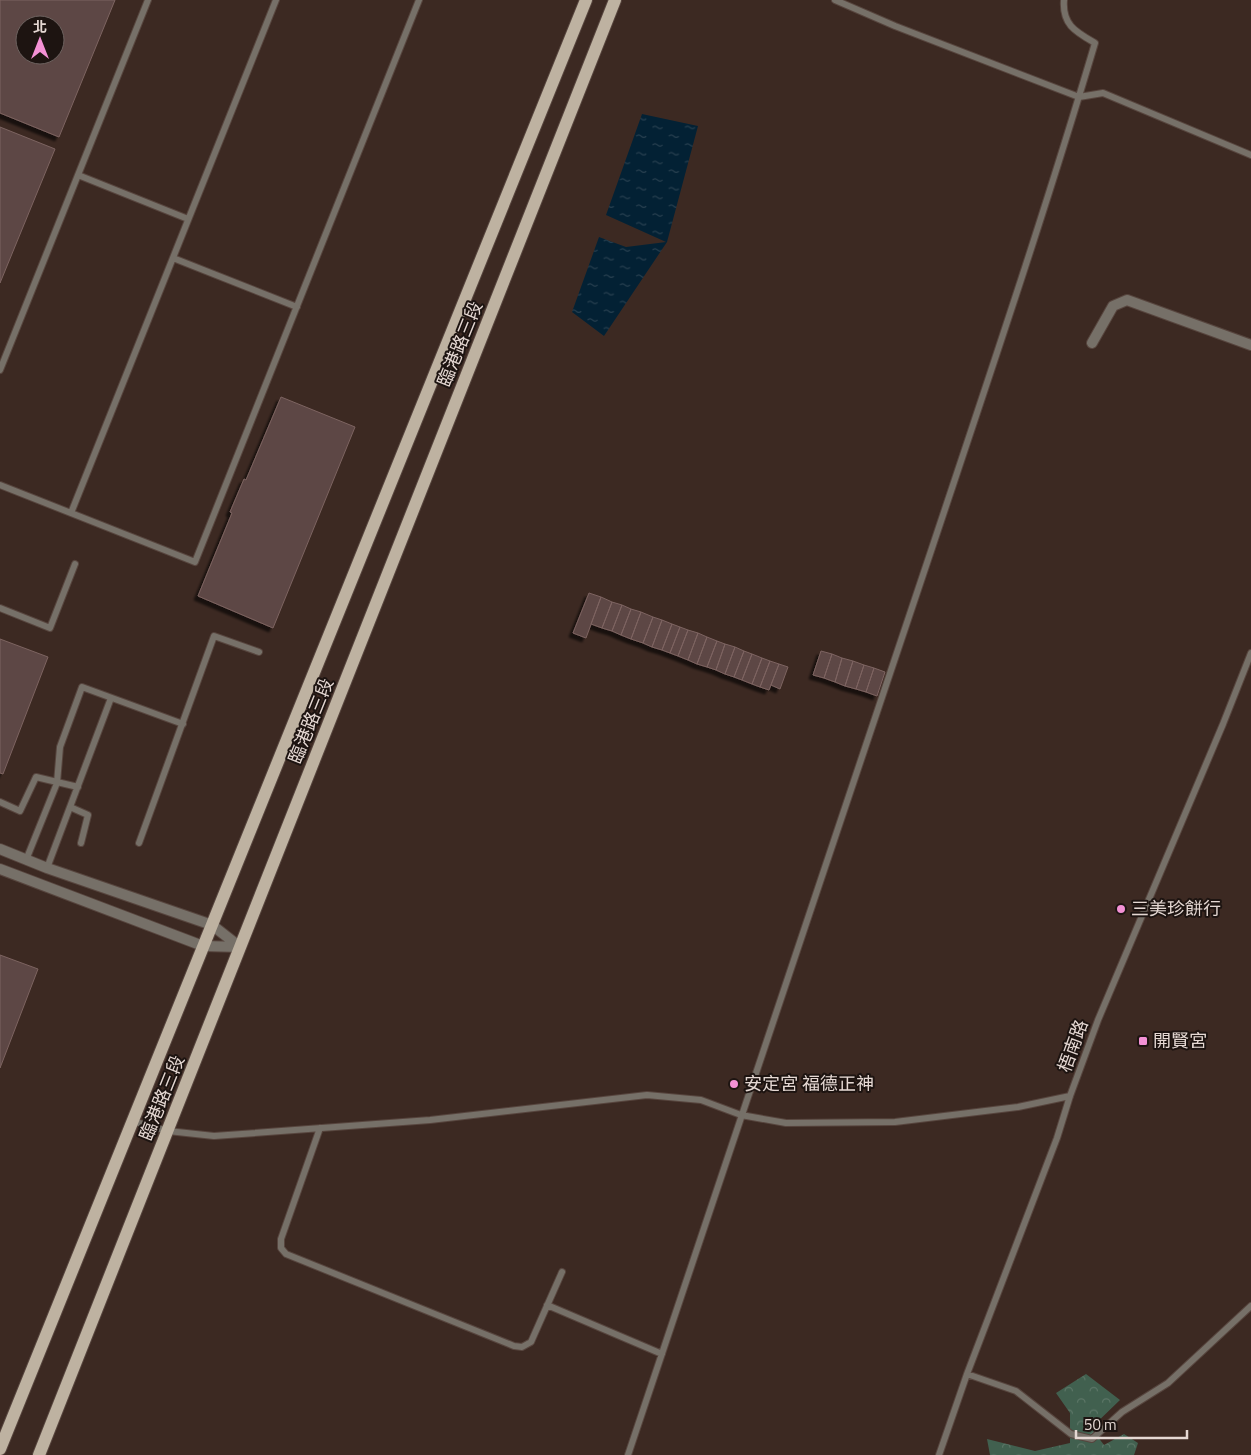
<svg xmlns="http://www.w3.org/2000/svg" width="1251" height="1455" viewBox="0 0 1251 1455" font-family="'Titillium Web','Noto Sans TC',sans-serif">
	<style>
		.forest { fill: url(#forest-crowns) }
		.water { fill: url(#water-ripples) }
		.building { fill: #5d4644; stroke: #7d6461; fill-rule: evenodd; filter: url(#shadow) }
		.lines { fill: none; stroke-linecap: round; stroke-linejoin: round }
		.service-casing { stroke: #57453e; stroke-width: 8 }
		.minor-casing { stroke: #57453e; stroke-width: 12 }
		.primary-casing { stroke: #57453e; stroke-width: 14 }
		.service { stroke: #767068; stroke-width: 6 }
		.minor { stroke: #767068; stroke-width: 10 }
		.primary { stroke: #beb2a1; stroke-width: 12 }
		.poi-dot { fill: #f391d5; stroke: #1d1411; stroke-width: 2 }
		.labels { text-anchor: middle; stroke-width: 4; stroke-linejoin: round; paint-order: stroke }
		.street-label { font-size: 18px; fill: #e5d8d3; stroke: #1d1411 }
		.poi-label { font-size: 18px; fill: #e5d8d3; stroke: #1d1411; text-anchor: start }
	</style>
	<defs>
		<pattern id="forest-crowns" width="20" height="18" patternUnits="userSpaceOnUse" patternTransform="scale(1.25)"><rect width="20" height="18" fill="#41604f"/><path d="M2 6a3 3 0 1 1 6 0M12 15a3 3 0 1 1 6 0" fill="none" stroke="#5c7667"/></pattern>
		<pattern id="water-ripples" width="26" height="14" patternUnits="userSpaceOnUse" patternTransform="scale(1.25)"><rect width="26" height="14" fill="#032134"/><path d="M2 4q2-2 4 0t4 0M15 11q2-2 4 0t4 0" fill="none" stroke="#284050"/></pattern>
		<filter id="shadow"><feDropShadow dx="-4" dy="4" stdDeviation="1" flood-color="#0009"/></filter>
	</defs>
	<rect width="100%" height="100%" fill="#3c2922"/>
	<path class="forest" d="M1086 1374 1120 1400 1091 1428 1104 1445 1124 1434 1138 1443 1134 1455H990L987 1439 1035 1451 1070 1443V1413L1056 1393Z"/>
	<path class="water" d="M642 114 698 126 667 242 604 336 572 312 599 237 626 247 666 242 606 215Z"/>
	<path class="building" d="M0 0H115L59 137 0 113ZM25 25H55V55H25Z
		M0 127 55 149 0 283Z
		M281 397 355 427 273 628 198 596 232 513 230 512 244 479 246 480Z
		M589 593 601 597 586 638 573 633Z
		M601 597 612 602 602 628 591 624Z
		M612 602 622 605 612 631 602 628Z
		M622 605 631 609 621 635 612 631Z
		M631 609 641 612 631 639 621 635Z
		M641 612 653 617 643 643 631 639Z
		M653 617 662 620 652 647 643 643Z
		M662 620 672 624 662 650 652 647Z
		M672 624 680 627 670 653 662 650Z
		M680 627 688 630 678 656 670 653Z
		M688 630 698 633 688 660 678 656Z
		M698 633 707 637 697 664 688 660Z
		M707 637 717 641 707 667 697 664Z
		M0 639 48 657 3 774 0 773Z
		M717 641 725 644 716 670 707 667Z
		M725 644 735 647 725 674 716 670Z
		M735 647 744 651 734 677 725 674Z
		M744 651 752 654 742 680 734 677Z
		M821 651 832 654 824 678 813 675Z
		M752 654 762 658 752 684 742 680Z
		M832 654 842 658 835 682 824 678Z
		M762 658 770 661 760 687 752 684Z
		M842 658 853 661 845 686 835 682Z
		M770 661 779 664 769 690 760 687Z
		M853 661 864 665 856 689 845 686Z
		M779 664 788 667 780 689 771 685Z
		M864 665 874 668 866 692 856 689Z
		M874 668 885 672 877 696 866 692Z
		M0 955 38 969 0 1068Z"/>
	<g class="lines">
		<defs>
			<path id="service" d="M835 0 895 26 1079 97 1103 93 1251 155
				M78 175 188 219
				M173 258 297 307
				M0 370 148 0
				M0 485 195 562 419 0
				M71 513 276 0
				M0 608 50 628 75 564
				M0 802 20 811 36 777 78 787
				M70 807 88 815 81 843
				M139 843 214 636 259 652
				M26 860 57 783 60 747 82 687 183 724
				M47 868 111 698
				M132 1121 168 1131 214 1136 430 1120 647 1095 701 1100 741 1115 786 1123 895 1122 1018 1107 1070 1096
				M320 1128 281 1239V1248L286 1254 514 1346 522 1347 531 1342 562 1272
				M547 1305 662 1354
				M967 1374 1016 1391 1071 1434 1092 1439 1122 1412 1168 1383 1251 1306
				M628 1455C729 1152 832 850 932 548 988 380 1045 212 1095 43 1076 32 1062 25 1064 0
				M939 1455 967 1374 1057 1138 1070 1096 1098 1020 1223 724 1251 653"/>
			<path id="minor" d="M1092 343 1113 306 1127 300 1251 345
				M0 849 47 868 212 925 240 947
				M0 869 203 946 240 947"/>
			<path id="primary" d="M0 1449 586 0
				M39 1455 615 0"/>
		</defs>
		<use href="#service" class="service-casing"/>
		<use href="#minor" class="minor-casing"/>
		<use href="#primary" class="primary-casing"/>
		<use href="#service" class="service"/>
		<use href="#minor" class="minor"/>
		<use href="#primary" class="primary"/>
	</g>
	<g class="poi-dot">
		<circle cx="1121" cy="909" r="5"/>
		<rect x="1138" y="1036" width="10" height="10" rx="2.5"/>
		<circle cx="734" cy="1084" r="5"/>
	</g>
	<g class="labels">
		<g class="street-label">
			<text transform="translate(460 344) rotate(-68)" y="6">臨港路三段</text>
			<text transform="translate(311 721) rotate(-68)" y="6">臨港路三段</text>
			<text transform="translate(1073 1046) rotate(-70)" y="6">梧南路</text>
			<text transform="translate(162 1098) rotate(-68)" y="6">臨港路三段</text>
		</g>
		<g class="poi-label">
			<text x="1131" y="915">三美珍餅行</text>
			<text x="1153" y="1047">開賢宮</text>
			<text x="744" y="1090">安定宮 福德正神</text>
		</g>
	</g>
	<g transform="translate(40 40)"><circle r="24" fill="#1d1411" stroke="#6d625f"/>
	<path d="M0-4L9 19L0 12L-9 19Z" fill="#f391d5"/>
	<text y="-8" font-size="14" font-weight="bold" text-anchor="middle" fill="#e5d8d3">北</text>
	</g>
	<path d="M1076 1430v8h111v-8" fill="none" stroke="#e5d8d3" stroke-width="2.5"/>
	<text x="1084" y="1430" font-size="15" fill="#e5d8d3" stroke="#1d1411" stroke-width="4" paint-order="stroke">50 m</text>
</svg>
